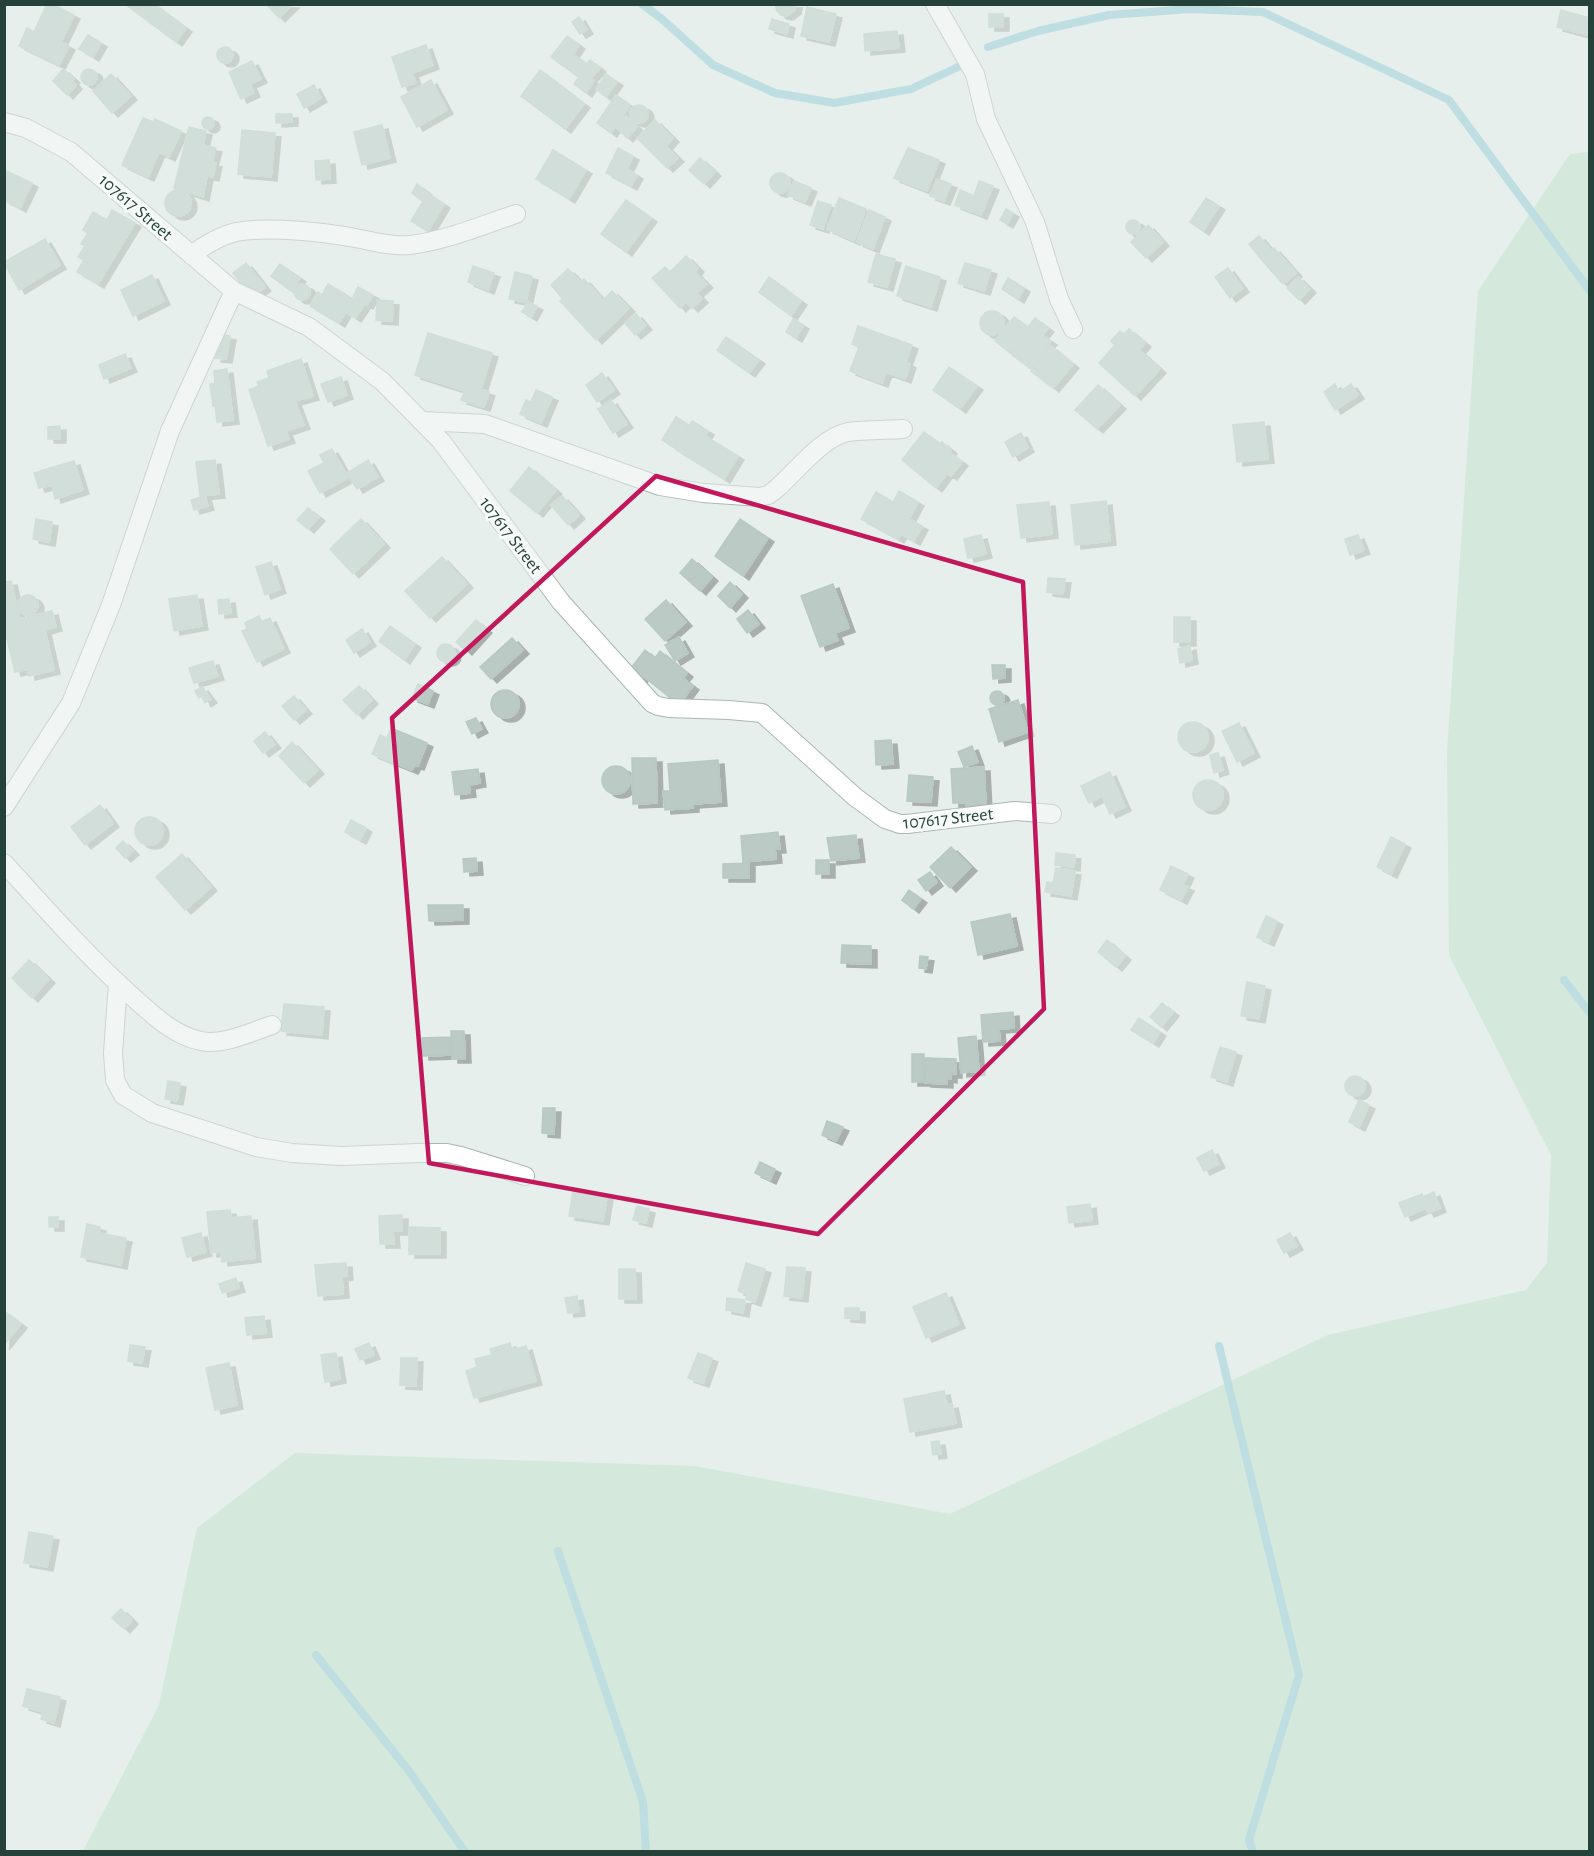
<svg xmlns="http://www.w3.org/2000/svg" width="1594" height="1856" viewBox="0 0 1594 1856" font-family="'Alegreya Sans',sans-serif">
	<style>
		.green { fill: #bfe0c8 }
		.lines { fill: none; stroke-linecap: round; stroke-linejoin: round }
		.stream { stroke: #8ec9d4; stroke-width: 8 }
		.building { fill: #bbcac4; stroke: #b8c9c2; stroke-width: 1.5; filter: url(#shadow) }
		.minor-casing { stroke: #a8b8b2; stroke-width: 20 }
		.minor { stroke: #fff; stroke-width: 18 }
		.marked { fill: none; stroke: #c2185b; stroke-width: 4.5; stroke-linejoin: round }
		.labels { text-anchor: middle; stroke-width: 6; stroke-linejoin: round; paint-order: stroke }
		.street-label { font-size: 18px; fill: #24423a; stroke: #f7fbf9 }
	</style>
	<defs>
		<filter id="shadow"><feDropShadow dx="6" dy="4" stdDeviation="0" flood-color="#0004"/></filter>
	</defs>
	<rect width="100%" height="100%" fill="#e6efeb"/>
	<path class="green" d="M1589 152V1851H83L159 1705 197 1528 295 1453 695 1466 950 1514 1328 1335 1526 1290 1547 1263 1551 1155 1449 955 1447 752 1478 291 1570 154Z"/>
	<g class="lines">
		<path class="stream" d="M642 4 662 19 713 65 775 93 834 103 911 89 960 66
			M988 47 1038 31 1109 15 1190 9 1263 12 1449 100 1590 291
			M1564 980 1590 1013
			M1219 1346 1299 1675 1249 1840 1253 1852
			M558 1551 643 1802 646 1852
			M316 1655 409 1771 465 1852"/>
	</g>
	<path class="building" d="M47 4H52L74 15 61 42 69 46 59 65 19 46 27 28 34 32Z
		M125 4H154L186 28 176 42Z
		M266 4H293L279 18Z
		M775 4H796L795 10 787 16 781 15 777 11Z
		M807 7 836 14 829 42 801 36Z
		M1561 10 1590 18V36L1557 27Z
		M989 14H1003V27H989Z
		M579 17 587 30 580 34 572 22Z
		M772 19 789 24 787 34 769 29Z
		M897 31 899 48 865 51 864 34Z
		M88 35 101 43 93 57 79 49Z
		M567 36 579 45 573 54 586 64 577 76 551 57Z
		M426 45 433 65 412 73 416 83 402 87 392 57Z
		M217 55a8 8 0 1 1 16 0a8 8 0 1 1-16 0Z
		M590 60 600 68 591 78 581 70Z
		M252 61 261 79 250 84 254 93 241 99 229 72Z
		M63 69 74 79 72 81 76 85 67 95 53 81Z
		M81 77a8 8 0 1 1 16 0a8 8 0 1 1-16 0Z
		M540 70 584 104 565 129 521 96Z
		M582 73 594 81 586 93 574 84Z
		M111 74 131 96 112 113 93 91Z
		M606 74 617 82 606 97 596 89Z
		M431 80 447 110 417 127 401 97Z
		M314 85 321 98 304 108 297 94Z
		M616 95 630 105 611 133 597 123Z
		M630 114a9 9 0 1 1 18 0a9 9 0 1 1-18 0Z
		M276 114H292V122L276 123Z
		M626 116 637 127 627 138 616 127Z
		M202 123a6 6 0 1 1 12 0a6 6 0 1 1-12 0Z
		M143 118 153 122 155 119 181 131 169 157 159 152 148 177 122 165Z
		M655 120 673 138 666 146 678 158 667 168 637 138Z
		M382 125 390 158 362 165 354 132Z
		M189 127 206 131 203 145 216 148 212 162 216 163 213 177 207 176 203 197 174 188Z
		M242 130 275 133 271 177 238 174Z
		M618 148 633 156 627 169 637 175 631 186 606 173Z
		M908 148 939 160 927 191 894 178Z
		M553 150 586 170 569 199 536 179Z
		M700 158 715 172 704 184 689 170Z
		M329 160 330 179 316 180 315 161Z
		M4 170 32 183 20 208 4 200Z
		M770 183a10 10 0 1 1 20 0a10 10 0 1 1-20 0Z
		M937 179 951 184 944 201 930 196Z
		M794 181 811 188 805 202 788 195Z
		M979 181 993 186 981 215 955 205 960 190 974 196Z
		M417 184 426 191 421 200 412 193Z
		M165 203a13 13 0 1 1 26 0a13 13 0 1 1-26 0Z
		M428 193 444 204 428 231 411 221Z
		M839 198 866 209 854 241 827 229Z
		M1206 198 1219 206 1203 231 1190 222Z
		M626 200 651 218 626 252 601 234Z
		M818 201 831 205 823 229 810 225Z
		M1006 209 1013 213 1007 224 1000 220Z
		M112 210 135 223 98 284 77 272 84 260 78 257 85 246 81 244 88 233 83 230 93 212 107 220Z
		M869 210 885 217 873 249 857 242Z
		M1126 227a7 7 0 1 1 14 0a7 7 0 1 1-14 0Z
		M1148 225 1163 242 1146 258 1131 242Z
		M1259 236 1270 249 1260 258 1249 244Z
		M45 239 60 265 19 290 4 262Z
		M1274 248 1296 273 1283 284 1261 259Z
		M876 254 895 259 887 287 868 282Z
		M686 256 698 268 695 272 707 284 697 293 702 299 692 308 686 302 680 308 652 278 665 267 670 272Z
		M246 263 265 287 252 297 233 273Z
		M965 263 991 270 984 291 958 283Z
		M280 264 300 278 291 291 271 276Z
		M473 266 494 273 488 290 468 282Z
		M906 266 940 277 931 307 897 296Z
		M1228 268 1243 288 1230 298 1215 277Z
		M568 269 581 282 584 279 603 300 612 291 629 308 596 340 560 301 563 299 551 285Z
		M515 272 532 276 526 302 509 299Z
		M152 275 164 301 133 316 121 290Z
		M769 277 801 301 791 316 759 292Z
		M1298 277 1310 289 1299 300 1287 288Z
		M1008 278 1024 288 1018 299 1002 289Z
		M294 292a8 8 0 1 1 16 0a8 8 0 1 1-16 0Z
		M328 284 353 299 339 323 310 306 318 292 322 295Z
		M358 287 373 295 367 305 353 297Z
		M355 299 364 305 355 318 346 312Z
		M377 300 393 301 392 321 376 320Z
		M528 302 537 306 531 317 522 312Z
		M980 323a12 12 0 1 1 24 0a12 12 0 1 1-24 0Z
		M636 314 646 326 635 335 625 323Z
		M1014 317 1029 328 1010 353 995 341Z
		M1035 318 1048 328 1042 335 1051 341 1031 369 1012 355 1031 328 1029 326Z
		M793 319 803 325 796 338 786 332Z
		M858 326 912 345 906 362 910 364 905 379 886 372 882 383 850 371 859 347 852 344Z
		M1129 329 1145 343 1139 350 1160 369 1135 396 1099 363 1115 345 1111 341 1120 331 1124 334Z
		M428 333 492 353 481 389 489 392 484 407 461 400 465 391 415 375Z
		M219 334 230 336 226 359 215 358Z
		M726 337 759 360 749 373 717 350Z
		M1051 346 1073 364 1053 388 1031 371Z
		M125 354 131 368 104 379 99 365Z
		M301 359 313 396 295 401 304 425 286 431 289 439 268 446 249 390 259 386 257 382 269 378 267 371Z
		M949 367 977 386 960 409 933 390Z
		M227 369 233 420 217 422 215 405 213 406 210 384 215 383 214 371Z
		M602 373 614 390 597 402 586 385Z
		M341 377 347 395 328 402 321 384Z
		M1335 384 1339 392 1351 384 1358 395 1335 410 1324 392Z
		M1098 385 1120 405 1097 429 1075 410Z
		M536 390 552 397 541 423 520 414 526 400 531 402Z
		M611 400 627 424 613 433 598 409Z
		M676 417 687 424 674 447 662 440Z
		M692 421 708 431 705 436 738 456 724 479 675 449Z
		M1264 422 1268 459 1237 462 1233 425Z
		M60 426V439H48V427Z
		M924 432 940 444 942 442 951 450 949 452 962 462 951 476 947 473 936 488 902 460Z
		M1021 433 1028 448 1013 457 1005 442Z
		M332 449 348 478 320 493 308 471 324 463 320 455Z
		M215 460 219 494 200 496 196 462Z
		M368 460 378 477 357 489 347 473Z
		M74 461 83 490 55 499 52 485 39 488 34 473Z
		M529 467 556 490 537 513 510 491Z
		M899 491 918 502 909 519 922 526 914 541 901 534 898 539 861 519 876 492 893 502Z
		M205 496 208 506 194 510 191 500Z
		M562 496 579 515 568 525 551 505Z
		M1106 501 1110 541 1075 545 1071 505Z
		M1049 502 1052 534 1021 538 1017 505Z
		M308 508 319 517 308 529 297 520Z
		M36 519 52 522 49 542 33 539Z
		M361 519 384 544 353 574 330 549Z
		M740 519 768 538 743 576 715 556Z
		M981 535 986 554 968 558 964 539Z
		M1358 535 1364 550 1350 555 1345 539Z
		M442 557 467 584 430 618 405 591Z
		M692 559 712 577 700 591 680 573Z
		M271 562 280 589 265 595 256 567Z
		M1048 578 1065 579 1063 594 1047 592Z
		M11 581 20 619 52 611 56 627 45 630 54 670 29 676 28 669 15 672 4 627V582Z
		M730 582 742 594 730 608 718 596Z
		M833 584 849 628 835 633 838 640 820 647 801 596Z
		M197 595 202 626 174 631 169 599Z
		M18 605a10 10 0 1 1 20 0a10 10 0 1 1-20 0Z
		M229 599 231 613 219 614 218 600Z
		M666 600 686 622 665 641 645 619Z
		M748 610 759 624 747 633 737 619Z
		M259 616 262 622 270 618 284 649 257 662 242 631 247 629 245 623Z
		M1174 617H1190V642H1174Z
		M476 620 486 629 466 651 456 642Z
		M390 626 415 644 404 660 379 641Z
		M362 629 370 642 354 653 346 640Z
		M679 637 688 653 675 661 665 645Z
		M512 638 523 650 491 679 480 667Z
		M437 653a9 9 0 1 1 18 0a9 9 0 1 1-18 0Z
		M1190 646 1192 660 1180 663 1178 649Z
		M645 650 655 658 660 651 687 673 683 678 693 686 679 705 643 676 639 682 627 673Z
		M213 661 218 676 194 683 189 668Z
		M992 665H1005V678L993 679Z
		M418 684 433 691 428 704 412 698Z
		M359 686 372 700 357 715 343 700Z
		M202 687 211 699 205 703 202 696 199 698 195 691Z
		M491 704a14 14 0 1 1 28 0a14 14 0 1 1-28 0Z
		M990 698a7 7 0 1 1 14 0a7 7 0 1 1-14 0Z
		M294 696 306 710 294 720 282 706Z
		M1018 700 1028 732 999 742 989 709Z
		M476 718 482 729 472 734 466 722Z
		M1178 737a15 15 0 1 1 30 0a15 15 0 1 1-30 0Z
		M1239 723 1254 753 1237 762 1222 731Z
		M391 728 427 743 418 766 415 765 412 770 372 754 380 735 387 738Z
		M265 732 275 744 263 753 254 741Z
		M891 740 893 764 876 765 875 741Z
		M292 742 318 770 304 783 279 756Z
		M972 746 978 762 964 767 958 752Z
		M1218 753 1223 770 1214 773 1210 755Z
		M632 758H656L657 803 633 804Z
		M718 760 721 802 693 804V808L665 810 663 791H670L668 764Z
		M602 780a14 14 0 1 1 28 0a14 14 0 1 1-28 0Z
		M984 767 986 805 966 806V803H953L951 769Z
		M478 769 480 783 469 785 470 793 455 795 452 772Z
		M1110 772 1125 807 1110 814 1102 796 1089 803 1081 786Z
		M909 775 933 777 931 802 907 801Z
		M1193 795a15 15 0 1 1 30 0a15 15 0 1 1-30 0Z
		M100 805 113 823 85 845 71 827Z
		M135 831a14 14 0 1 1 28 0a14 14 0 1 1-28 0Z
		M351 820 366 828 360 840 345 832Z
		M778 832 780 849H775L776 859 743 862 741 836Z
		M856 835 859 858 831 861 827 838Z
		M1391 837 1405 844 1391 874 1377 867Z
		M123 841 133 851 125 858 116 848Z
		M951 847 971 867 950 888 930 867Z
		M1056 853 1075 855 1074 867 1055 865Z
		M182 854 211 887 185 910 156 877Z
		M476 858 477 871 464 872 463 859Z
		M816 860H829V874H816Z
		M749 863V878H723V864Z
		M1171 866 1188 874 1183 885 1188 887 1181 900 1160 890Z
		M1056 868 1075 871 1071 896 1045 892 1047 882 1053 883Z
		M930 872 937 882 926 891 918 880Z
		M909 890 921 899 913 909 902 900Z
		M428 905H463V920L429 921Z
		M1010 914 1017 946 978 955 971 922Z
		M1266 916 1277 921 1268 942 1257 937Z
		M1107 940 1125 956 1116 967 1098 952Z
		M842 945 871 946V964L841 963Z
		M920 956 928 957 926 969 919 968Z
		M29 960 49 979 32 998 12 978Z
		M1247 982 1265 986 1259 1019 1241 1016Z
		M1162 1003 1173 1012 1161 1027 1150 1017Z
		M284 1004 324 1007 322 1035 281 1031Z
		M1013 1012 1014 1028 999 1029 1000 1041 983 1042 981 1015Z
		M1139 1018 1160 1032 1153 1043 1131 1030Z
		M451 1031H464L465 1059H452Z
		M976 1036 979 1071 961 1073 958 1038Z
		M450 1037 451 1055 423 1056 422 1038Z
		M1220 1047 1236 1052 1227 1082 1211 1077Z
		M912 1054H924V1082H912Z
		M926 1058 956 1059V1074H951V1079L947 1078V1084L925 1083Z
		M1345 1086a10 10 0 1 1 20 0a10 10 0 1 1-20 0Z
		M168 1081 180 1083 177 1101 165 1099Z
		M1359 1100 1369 1105 1359 1127 1349 1122Z
		M543 1108H555L554 1134 542 1133Z
		M827 1121 843 1127 836 1141 822 1135Z
		M1212 1150 1219 1164 1204 1171 1197 1158Z
		M760 1162 775 1169 770 1180 755 1173Z
		M573 1191 607 1196 603 1221 569 1216Z
		M1434 1192 1440 1208 1428 1213 1426 1208 1405 1217 1399 1203 1422 1194 1423 1197Z
		M1090 1204 1092 1220 1069 1223 1067 1207Z
		M637 1206 649 1209 646 1223 633 1220Z
		M230 1210 231 1218 251 1216 255 1258 222 1262 221 1252 211 1253 207 1212Z
		M402 1215V1231H393L394 1244H380L379 1216Z
		M49 1217H58V1227H49Z
		M87 1224 100 1227 99 1233 126 1238 121 1265 81 1257Z
		M409 1227 440 1228V1254H409Z
		M201 1233 206 1252 187 1257 182 1238Z
		M1290 1233 1297 1246 1284 1253 1277 1240Z
		M346 1263 347 1276 342 1277 343 1294 318 1296 315 1265Z
		M746 1263 765 1269 755 1302 746 1299 747 1294 738 1291Z
		M787 1267 805 1268 802 1298 784 1296Z
		M619 1269H635L636 1299H619Z
		M236 1278 239 1288 222 1293 219 1284Z
		M946 1293 959 1324 926 1338 913 1307Z
		M577 1296 579 1312 568 1313 565 1298Z
		M727 1298 745 1300 743 1313 726 1310Z
		M845 1308H859V1319L845 1318Z
		M4 1311 21 1324 4 1345Z
		M264 1316 266 1333 247 1335 245 1318Z
		M369 1343 374 1355 360 1360 355 1349Z
		M510 1343 512 1350 526 1346 536 1381 474 1398 466 1371 477 1367 475 1359 492 1355 490 1349Z
		M130 1345 145 1347 142 1363 128 1361Z
		M336 1353 340 1379 325 1382 321 1355Z
		M698 1353 712 1358 703 1383 688 1378Z
		M401 1358H417L416 1386 400 1385Z
		M229 1363 237 1405 215 1410 206 1368Z
		M944 1391 947 1405 952 1404 956 1423 910 1432 904 1399Z
		M939 1441 941 1454 933 1455 931 1442Z
		M29 1532 53 1536 47 1567 24 1563Z
		M121 1609 132 1620 124 1629 112 1618Z
		M27 1689 60 1697 54 1723 41 1719 43 1712 23 1706Z"/>
	<g class="lines">
		<defs>
			<path id="minor" d="M935 4 975 74 986 119 1035 222 1059 299 1073 329
				M4 122 26 128 71 152 234 291 309 327 382 381 441 441 561 602 652 703 658 706 669 708 729 710 762 713 855 797 885 819 900 824H907L1015 811 1052 814
				M191 255C205 245 219 236 236 232 267 226 324 232 355 238 372 241 393 247 410 245 445 241 483 225 516 214
				M421 421 485 424 660 486 703 493 760 497 768 495 775 490C795 473 822 437 848 432 864 430 886 430 903 429
				M4 807 71 703 111 605 170 431 234 291
				M4 863C47 910 88 957 135 999 154 1016 175 1036 201 1041 222 1046 251 1032 272 1025
				M118 983 113 1053 115 1080 123 1095 152 1113 256 1147 292 1153 341 1156 419 1153H447L461 1156 525 1176"/>
		</defs>
		<use href="#minor" class="minor-casing"/>
		<use href="#minor" class="minor"/>
	</g>
	<path d="M0 0H1594V1856H0ZM656 476 1023 582 1044 1009 818 1234 429 1163 392 718Z" fill="#e6efeb" fill-opacity=".55" fill-rule="evenodd"/>
	<path class="marked" d="M656 476 1023 582 1044 1009 818 1234 429 1163 392 718Z"/>
	<g class="labels">
		<g class="street-label">
			<text transform="translate(136 207) rotate(41)" y="6">107617 Street</text>
			<text transform="translate(511 535) rotate(53)" y="6">107617 Street</text>
			<text transform="translate(948 818) rotate(-6)" y="6">107617 Street</text>
		</g>
	</g>
	<rect width="1594" height="1856" fill="none" stroke="#24423a" stroke-width="12"/>
</svg>
